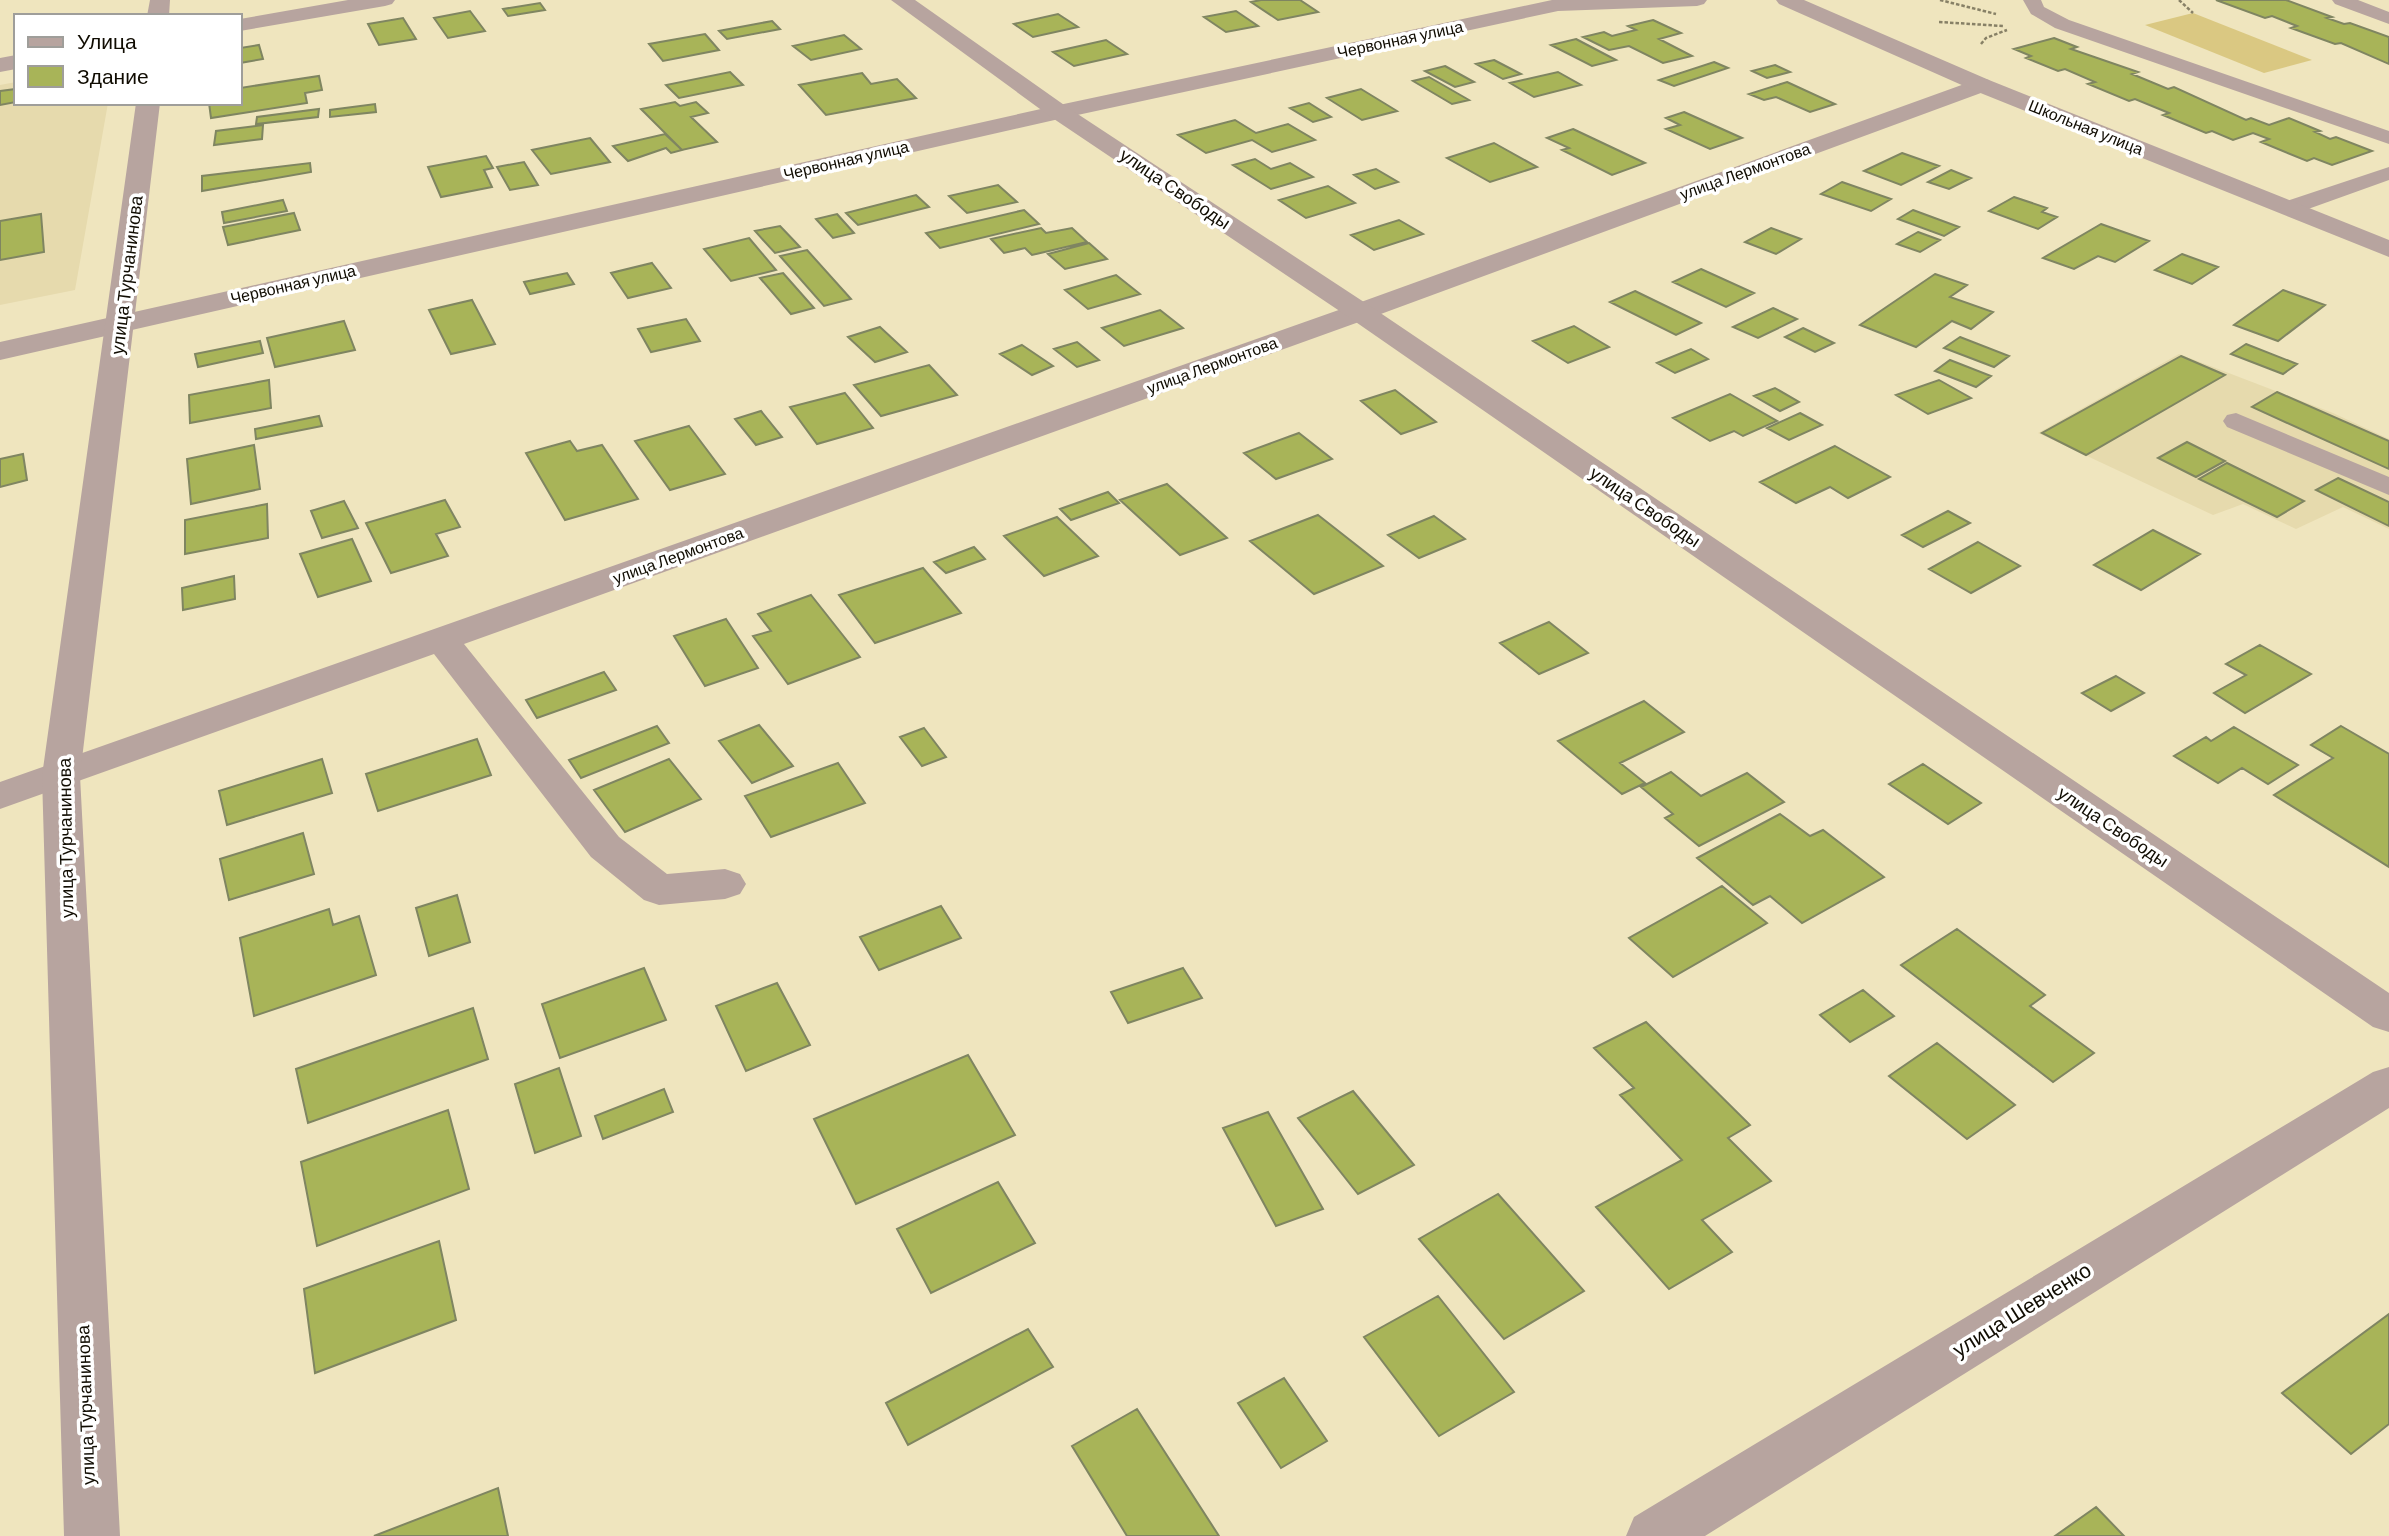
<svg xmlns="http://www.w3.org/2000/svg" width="2389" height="1536" viewBox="0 0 2389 1536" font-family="Barlow,sans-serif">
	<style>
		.built { fill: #e6daad }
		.green { fill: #dac882 }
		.building { fill: #a8b458; stroke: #7f8561; stroke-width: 2 }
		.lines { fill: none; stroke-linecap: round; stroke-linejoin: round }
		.path { stroke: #878066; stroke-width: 2.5; stroke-dasharray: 3.5 2; stroke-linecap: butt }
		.service { fill: #b7a49f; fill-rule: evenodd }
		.minor { fill: #b7a49f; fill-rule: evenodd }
		.tertiary { fill: #b7a49f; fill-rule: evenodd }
		.labels { text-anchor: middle; stroke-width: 7; stroke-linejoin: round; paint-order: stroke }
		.far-street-label { font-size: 16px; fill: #100c02; stroke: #fff }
		.street-label { font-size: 18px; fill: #100c02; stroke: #fff }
		.near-street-label { font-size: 21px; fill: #100c02; stroke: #fff }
	</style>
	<rect width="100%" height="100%" fill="#efe5be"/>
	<path class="built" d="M16 82V103H108L75 290 0 305V85Z
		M2179 354 2333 413 2389 439V529L2343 507 2296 529 2243 504 2213 515 2038 433Z"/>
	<path class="green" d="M2193 13 2312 60 2264 73 2145 25Z"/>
	<path class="building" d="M1261 0H1300L1318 12 1278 20 1251 2Z
		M2216 0H2286L2332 17 2327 18 2344 24 2350 23 2389 37V64L2341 43 2335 44 2291 28 2297 26 2272 16 2265 18Z
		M540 3 545 10 508 16 503 9Z
		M470 11 485 31 448 38 434 18Z
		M1236 11 1258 26 1226 32 1204 17Z
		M1058 14 1078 27 1033 37 1014 24Z
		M403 18 416 39 379 45 368 24Z
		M1653 20 1681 33 1659 39 1692 56 1663 63 1629 46 1609 50 1583 37 1604 32 1612 36 1636 30 1628 26Z
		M772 21 780 29 727 39 719 31Z
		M705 34 719 50 663 61 649 44Z
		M844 35 861 49 811 60 793 46Z
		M2054 38 2077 47 2071 49 2138 72 2132 74 2168 89 2174 87 2246 120 2251 118 2269 125 2289 118 2320 131 2315 132 2330 139 2336 137 2372 151 2332 165 2314 158 2307 161 2261 142 2269 139 2253 133 2233 140 2212 131 2206 133 2163 115 2169 113 2135 99 2129 101 2088 84 2095 82 2065 69 2058 71 2026 58 2031 56 2014 49Z
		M1576 39 1616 60 1592 66 1551 45Z
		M1106 40 1127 54 1074 66 1053 52Z
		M259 45 263 59 240 63V48Z
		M1494 60 1521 74 1503 79 1476 64Z
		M1714 62 1728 68 1674 86 1659 80Z
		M1775 65 1790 72 1767 78 1752 71Z
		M1445 66 1474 82 1455 87 1425 71Z
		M730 72 743 85 679 98 666 85Z
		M1558 72 1581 85 1534 97 1510 83Z
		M862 73 871 84 897 79 916 98 826 115 799 85Z
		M319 76 322 90 305 93 307 103 211 118 209 103H240V88Z
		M1429 77 1469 100 1452 104 1413 81Z
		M1787 82 1835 104 1810 112 1776 97 1764 100 1749 94Z
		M16 89V102L0 105V91Z
		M1361 89 1397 111 1362 120 1327 98Z
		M675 102 680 106 696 102 708 113 691 117 717 142 682 150 641 109Z
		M1309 103 1331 117 1313 122 1290 108Z
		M375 104 376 112 330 117V110Z
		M319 109 318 117 256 124 257 117Z
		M1684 112 1742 138 1710 149 1666 129 1680 125 1666 118Z
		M1235 120 1256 133 1288 124 1315 140 1272 152 1252 140 1206 153 1178 135Z
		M263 125 262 139 214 145 216 131Z
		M1573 129 1645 163 1612 175 1562 150 1569 148 1547 138Z
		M665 134 682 150 671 153 666 148 628 161 613 146Z
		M590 138 610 162 551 174 532 150Z
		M1494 143 1537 167 1490 182 1447 158Z
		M1902 153 1939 166 1901 185 1864 171Z
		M486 156 493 168 484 170 492 187 441 197 428 167Z
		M1255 159 1271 169 1290 163 1313 177 1271 189 1233 165Z
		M524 162 538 185 510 190 497 167Z
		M310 163 311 172 202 191V176Z
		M1376 169 1398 182 1375 189 1354 175Z
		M1951 170 1971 178 1949 189 1928 182Z
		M1842 182 1891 199 1871 211 1821 194Z
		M998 185 1017 202 967 213 949 196Z
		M1328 186 1355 203 1306 218 1279 200Z
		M916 195 929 207 858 225 846 213Z
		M2014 197 2047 208 2042 212 2057 217 2038 229 1989 211Z
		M283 200 287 211 224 223 222 212Z
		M1024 210 1039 224 940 248 926 233Z
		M1913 210 1959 227 1944 236 1898 219Z
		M294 213 300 230 228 245 223 227Z
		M41 214 44 252 0 260V221Z
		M837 214 854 233 833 238 816 219Z
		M1399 220 1423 234 1374 250 1351 235Z
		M2101 224 2149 241 2115 262 2098 256 2074 269 2043 258Z
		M780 226 800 247 775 253 755 231Z
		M1041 228 1046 233 1072 228 1087 242 1032 255 1025 248 1004 253 991 239Z
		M1771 228 1801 239 1776 254 1745 242Z
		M1918 232 1940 240 1920 252 1897 244Z
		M749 238 776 270 731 281 704 249Z
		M1089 243 1107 259 1065 269 1048 254Z
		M807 250 851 299 824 306 780 256Z
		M2182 254 2218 267 2192 284 2155 270Z
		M652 263 671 288 628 298 611 273Z
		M1701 269 1754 293 1726 307 1673 282Z
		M567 273 574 284 530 294 524 282Z
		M783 273 814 308 791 314 760 278Z
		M1935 274 1967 285 1950 297 1993 312 1971 329 1952 321 1916 347 1860 325Z
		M1116 275 1140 294 1088 309 1065 290Z
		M2283 290 2325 305 2278 341 2234 325Z
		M1635 291 1701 323 1676 335 1610 302Z
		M472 300 495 344 451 354 429 310Z
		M1773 308 1797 319 1758 338 1733 327Z
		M1160 310 1183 328 1124 346 1102 328Z
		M686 319 700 341 651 352 638 329Z
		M344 321 355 350 275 367 267 338Z
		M1574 326 1609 347 1568 363 1533 341Z
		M880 327 907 352 875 362 848 337Z
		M1803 328 1834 343 1815 352 1785 337Z
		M1960 337 2009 356 1994 367 1944 348Z
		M260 341 263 353 198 367 195 354Z
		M1077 342 1099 360 1077 367 1054 349Z
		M2246 344 2297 364 2283 374 2231 354Z
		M1022 345 1053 366 1032 375 1000 354Z
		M1691 349 1708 359 1675 373 1657 363Z
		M2181 356 2225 375 2086 455 2042 433Z
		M1950 360 1991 376 1976 387 1935 371Z
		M929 365 957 395 881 416 854 385Z
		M269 380 271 408 190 423 189 395Z
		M1939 380 1971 398 1928 414 1896 395Z
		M1775 388 1799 402 1780 411 1754 396Z
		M1395 390 1436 422 1401 434 1361 401Z
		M2277 392 2389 441V469L2252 407Z
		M845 393 873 428 817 444 790 407Z
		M1730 394 1777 421 1743 436 1734 431 1710 441 1673 418Z
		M761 411 782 437 756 445 735 419Z
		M1800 413 1822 425 1789 440 1767 428Z
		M319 416 322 426 256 439 255 429Z
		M689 426 725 474 670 490 635 441Z
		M1299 433 1332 459 1276 479 1244 453Z
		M570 441 577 451 602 445 638 499 565 520 526 453Z
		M2187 442 2225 461 2196 477 2158 458Z
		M254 445 260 489 191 504 187 459Z
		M1835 446 1890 477 1848 498 1830 487 1796 503 1760 482Z
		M23 454 27 480 0 487V459Z
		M2227 463 2304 501 2277 517 2199 479Z
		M2338 478 2389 502V526L2316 490Z
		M1167 484 1227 538 1180 555 1120 500Z
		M1108 492 1119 503 1071 520 1060 509Z
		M445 500 460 527 436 534 448 556 391 573 366 523Z
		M344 501 358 528 322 538 311 511Z
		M267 504 268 538 185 554V520Z
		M1948 511 1970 523 1923 547 1902 535Z
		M1318 515 1383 566 1314 594 1250 541Z
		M1434 516 1465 539 1419 558 1388 535Z
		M1057 517 1098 556 1044 576 1004 536Z
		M2153 530 2200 554 2141 590 2094 565Z
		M352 539 371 581 318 597 300 554Z
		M1978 542 2020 566 1971 593 1929 569Z
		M974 547 985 559 946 573 934 562Z
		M923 568 961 613 875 643 839 595Z
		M234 576 235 599 183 610 182 588Z
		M811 595 860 657 788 684 753 636 771 631 758 614Z
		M726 619 758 668 705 686 674 636Z
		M1549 622 1588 653 1539 674 1500 643Z
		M2260 645 2311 674 2245 713 2214 693 2246 675 2226 664Z
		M604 672 616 690 537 718 526 700Z
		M2116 676 2144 693 2111 711 2082 693Z
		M1644 701 1684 732 1620 763 1645 783 1622 794 1558 741Z
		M759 725 793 766 752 783 719 741Z
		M657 726 669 743 581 778 569 760Z
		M2341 726 2389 754V867L2274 795 2333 758 2311 745Z
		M2234 727 2298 765 2268 784 2242 768 2218 783 2174 756 2206 737 2211 741Z
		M924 728 946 757 922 766 900 737Z
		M477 739 491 775 378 811 366 774Z
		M322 759 332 793 227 825 219 791Z
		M669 759 701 799 625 832 594 790Z
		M838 763 865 803 771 837 745 796Z
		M1923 764 1981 803 1948 824 1889 784Z
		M1671 772 1701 796 1747 773 1784 802 1699 846 1665 818 1673 814 1641 787Z
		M1780 814 1810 836 1823 830 1884 877 1802 923 1770 896 1753 905 1697 858Z
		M303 833 314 874 229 900 220 859Z
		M1722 886 1767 923 1673 977 1629 938Z
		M457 895 470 942 429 956 416 908Z
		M941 906 961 938 879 970 860 937Z
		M329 909 333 925 359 916 376 975 254 1016 240 938Z
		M1957 929 2045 995 2030 1006 2094 1053 2053 1082 1901 965Z
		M644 968 666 1020 560 1058 542 1004Z
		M1183 968 1202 998 1128 1023 1111 992Z
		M777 983 810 1045 746 1071 716 1006Z
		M1863 990 1894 1016 1850 1042 1820 1015Z
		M473 1008 488 1059 308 1123 296 1069Z
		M1646 1022 1750 1125 1728 1138 1771 1181 1702 1220 1732 1252 1669 1289 1596 1207 1682 1160 1620 1095 1634 1088 1594 1048Z
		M1937 1043 2015 1105 1967 1139 1889 1076Z
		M968 1055 1015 1135 856 1204 814 1119Z
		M559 1068 581 1136 535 1153 515 1084Z
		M664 1089 673 1112 603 1139 595 1116Z
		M1353 1091 1414 1165 1358 1194 1298 1118Z
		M448 1110 469 1189 317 1246 301 1162Z
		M1268 1112 1323 1209 1276 1226 1223 1128Z
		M998 1182 1035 1243 931 1293 897 1229Z
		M1498 1194 1584 1291 1504 1339 1419 1239Z
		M439 1241 456 1320 315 1373 304 1289Z
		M1438 1296 1514 1392 1439 1436 1364 1337Z
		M2389 1314V1424L2351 1454 2282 1393Z
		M1028 1329 1053 1367 908 1445 886 1403Z
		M1284 1378 1327 1441 1281 1468 1238 1403Z
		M1137 1409 1219 1536H1127L1072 1446Z
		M498 1488 508 1536H374Z
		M2096 1507 2124 1536H2055Z"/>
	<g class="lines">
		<path class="path" d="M1940 0 1996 14
			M2179 0 2193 13
			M1939 22 2003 26
			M1981 44 1986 38 2007 30"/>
		<path class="service" d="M2023 0H2041L2044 7 2069 20 2389 131V144L2055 28 2031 14Z
			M2332 0H2358L2389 12V24L2335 4Z
			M2389 167V180L2297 213H2281L2278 208 2281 203Z
			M2236 413 2389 477V495L2227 427 2223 421 2227 415Z"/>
		<path class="minor" d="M348 0H395L392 4 385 6 240 31V19Z
			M1552 0H1707L1704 4 1697 6 1558 11 1059 119 0 360V342L1059 105Z
			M16 55V69L0 72V58Z
			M1981 78 1989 80 1992 85 1989 90 1370 318 464 644 619 837 667 874 725 869 740 874 746 884 740 894 725 899 659 905 644 900 591 857 434 654 0 809V782L1350 306Z
			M2389 1067V1108L1705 1536H1626L1634 1517 2373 1072Z"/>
		<path class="tertiary" d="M150 0H170L169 16H147Z
			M891 0H915L1067 107 1370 306 2389 993V1032L2373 1027 1350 318 1051 117Z
			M1776 0H1804L1989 80 2389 240V257L1973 90 1779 4Z
			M136 103H160L80 776 120 1536H64L42 776Z"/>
	</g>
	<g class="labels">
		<g class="far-street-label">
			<text transform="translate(1400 39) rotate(-12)" y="6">Червонная улица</text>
			<text transform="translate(2086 127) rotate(22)" y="6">Школьная улица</text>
			<text transform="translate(846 160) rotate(-13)" y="6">Червонная улица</text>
			<text transform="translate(1745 171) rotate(-20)" y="6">улица Лермонтова</text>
			<text transform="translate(293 284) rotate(-13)" y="6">Червонная улица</text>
			<text transform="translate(1212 365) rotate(-20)" y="6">улица Лермонтова</text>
			<text transform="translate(678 555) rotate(-20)" y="6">улица Лермонтова</text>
		</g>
		<g class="street-label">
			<text transform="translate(1175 189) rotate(34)" y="6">улица Свободы</text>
			<text transform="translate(127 275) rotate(-83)" y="6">улица Турчанинова</text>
			<text transform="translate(1645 507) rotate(34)" y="6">улица Свободы</text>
			<text transform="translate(2113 827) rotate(34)" y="6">улица Свободы</text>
			<text transform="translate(66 838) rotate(-91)" y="6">улица Турчанинова</text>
			<text transform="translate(86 1405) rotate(-92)" y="6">улица Турчанинова</text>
		</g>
		<g class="near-street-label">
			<text transform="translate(2022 1310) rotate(-32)" y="7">улица Шевченко</text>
		</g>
	</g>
	<rect x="14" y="14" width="228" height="91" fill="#ffffff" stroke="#9f9e9a" stroke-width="2"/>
	<rect x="28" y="37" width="35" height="10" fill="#b7a49f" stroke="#9f9e9a" stroke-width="2"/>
	<text x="77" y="49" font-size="21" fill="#100c02">Улица</text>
	<rect x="28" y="66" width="35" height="21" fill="#a8b458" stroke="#9f9e9a" stroke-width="2"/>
	<text x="77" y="84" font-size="21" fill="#100c02">Здание</text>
</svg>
